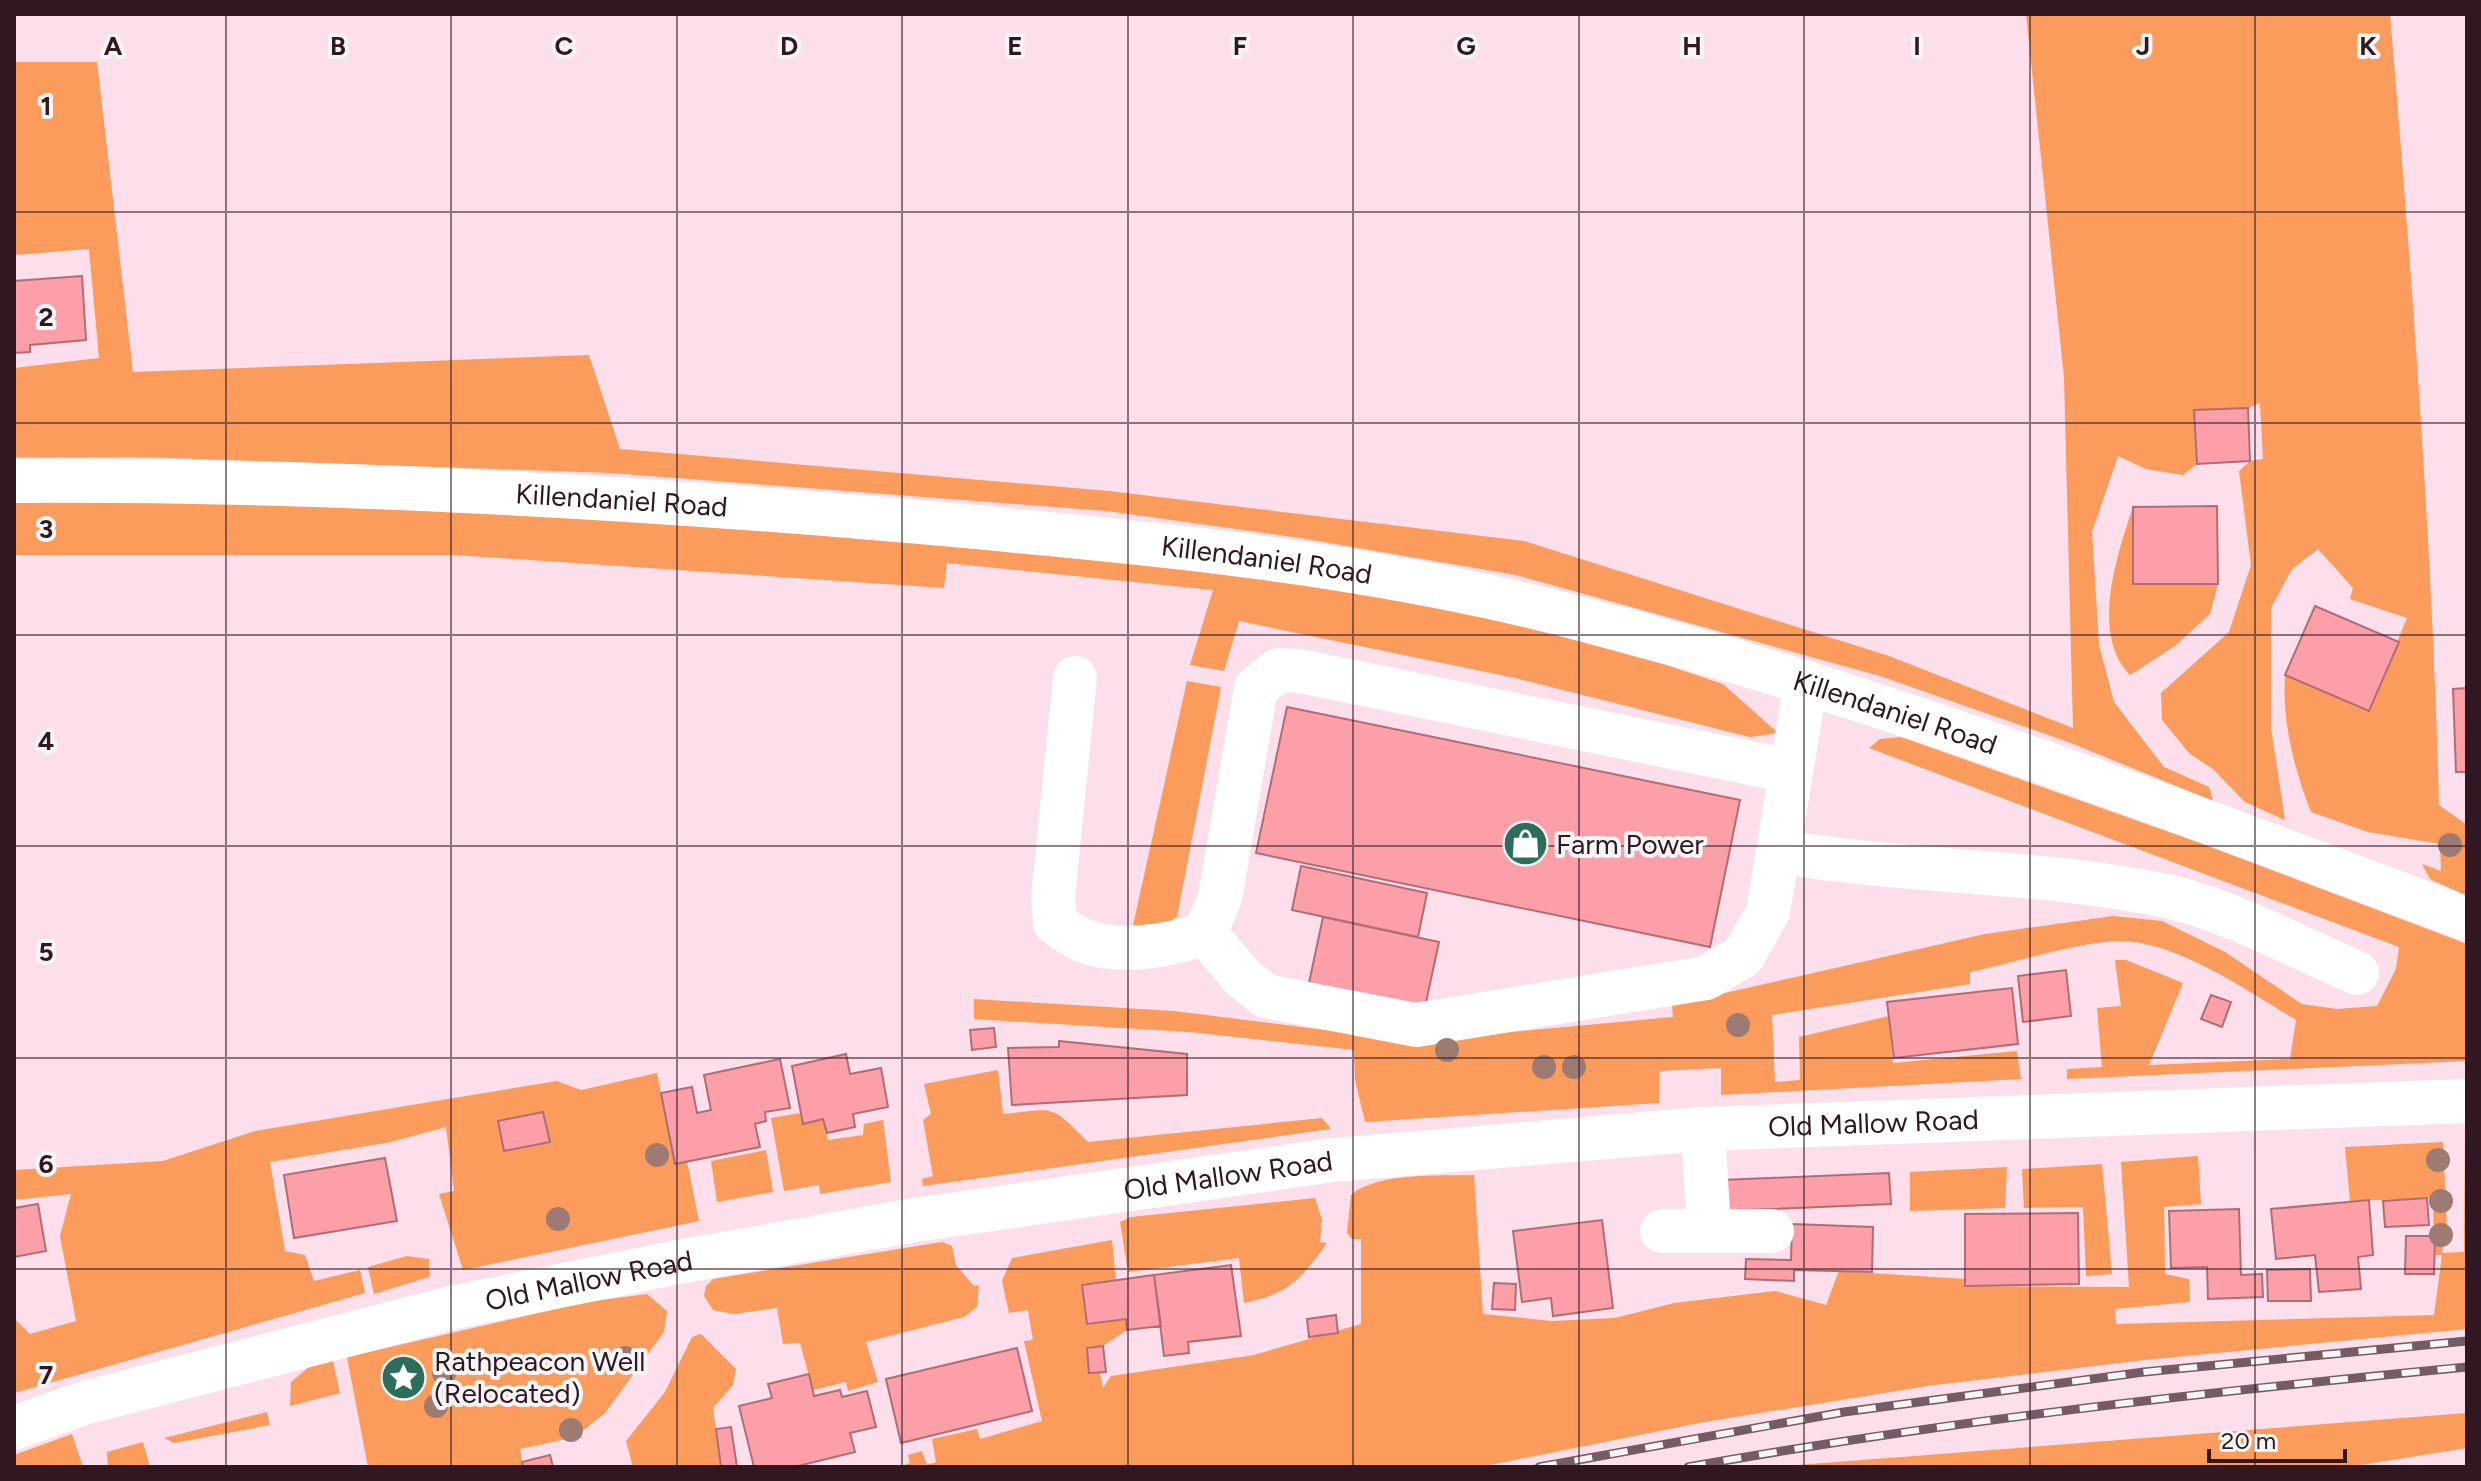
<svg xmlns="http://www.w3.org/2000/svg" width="2481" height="1481" viewBox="0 0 2481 1481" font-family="Figtree,sans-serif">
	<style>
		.green { fill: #fb9c5c }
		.building { fill: #fd9fa9; stroke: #b16d75; stroke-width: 2 }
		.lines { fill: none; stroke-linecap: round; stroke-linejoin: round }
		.minor { stroke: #fff; stroke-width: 44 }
		.rail-casing { stroke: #755b66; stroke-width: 9 }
		.rail { stroke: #f5f5f5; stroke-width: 6; stroke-dasharray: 18; stroke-linecap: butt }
		.tree { fill: #9d7b72 }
		.grid { fill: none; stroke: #301722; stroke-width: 2; stroke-opacity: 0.55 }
		.labels { text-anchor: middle; stroke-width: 8; stroke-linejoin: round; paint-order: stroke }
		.street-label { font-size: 28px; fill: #301722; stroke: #f5f5f5 }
		.poi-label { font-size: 28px; fill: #301722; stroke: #f5f5f5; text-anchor: start }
		.grid-label { font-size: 26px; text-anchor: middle; font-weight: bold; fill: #301722; stroke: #f5f5f5; stroke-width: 8; stroke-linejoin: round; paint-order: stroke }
	</style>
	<rect width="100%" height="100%" fill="#fcdfea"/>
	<path class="green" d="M2026 14H2390C2412 278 2432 541 2439 805L2467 825V896L2430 879 2422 864 2441 871 2440 844 2368 832 2311 812C2294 768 2282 723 2285 675L2369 711 2407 618 2350 599 2353 588 2318 549 2292 569 2271 608V728L2285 820 2245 802 2213 769 2190 754 2162 720 2161 693 2229 632 2251 565 2239 471 2250 461 2263 459 2260 403 2248 408 2194 410 2197 464 2183 475 2146 469 2118 456 2092 532 2099 645 2114 702 2164 767 2209 787 2213 801 2071 743 1880 676 1516 575 1300 538 1107 511 612 473 141 457H14V368L99 358 89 249 14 255V62H97L133 372 589 355 620 449 1109 491 1524 541 1889 656 2073 728 2064 377Z
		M143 498 606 518 949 544 1220 570 1367 592 1501 620 1666 665 1723 684 1778 733 1750 737 1515 678 1239 621 1224 671 1190 665 1213 590 947 563 944 588 456 555H14V499Z
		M2133 507V584H2218L2210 614 2175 646 2130 675C2090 634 2117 555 2133 507Z
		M1187 681 1221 687 1177 917 1154 932 1132 930Z
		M1901 737 2200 843 2467 944V1061L2067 1079V1069L2102 1067 2097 1008 2121 1006 2115 960H2126L2183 983 2149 1065 2290 1059 2296 1020C2250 992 2172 938 2116 941 2075 943 2013 963 1970 972V984L1772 1015 1775 1082 1800 1080 1799 1037 1889 1016 1893 1063 2017 1051 2021 1079 1721 1095V1068L1659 1071V1103L1365 1122 1355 1080 1354 1050 1189 1032 974 1019V999L1174 1011 1413 1041 1673 1017 1672 1005 1985 934 2113 916 2162 921 2225 952 2302 1004 2337 1009 2377 1006 2396 969 2399 947 1869 748 1880 739Z
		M998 1070 1003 1114C1056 1109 1049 1103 1088 1142L1322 1118 1331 1129 923 1186 922 1179 933 1176 923 1120 931 1114 924 1084Z
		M657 1073 675 1163 687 1161 699 1221 463 1270 439 1194 454 1191 446 1127 391 1142 270 1162 285 1251 305 1255 314 1281 360 1270 365 1293 14 1393V1318L30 1334 76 1321 60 1236 71 1194 14 1200V1170L163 1161 255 1131 557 1081 581 1090Z
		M801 1113 803 1124 823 1119 828 1140 863 1135 864 1124 883 1120 891 1182 820 1194 819 1185 784 1191 771 1118Z
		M2465 1128H2467V1329L2144 1360 1927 1386 1699 1423 1480 1467H898L910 1463 908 1455 922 1451 927 1465 936 1462 932 1439 977 1429 980 1439 1042 1421 1024 1341 1033 1340 1028 1310 1009 1313 1002 1281 1012 1258 1112 1240 1116 1280 1082 1285 1087 1323 1126 1319 1127 1330 1103 1346 1087 1348 1089 1373H1100L1103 1388 1111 1376 1254 1355 1361 1324V1239H1352L1347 1233 1351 1195C1377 1172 1441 1176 1474 1175L1483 1314 1552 1321 1615 1318 1674 1303 1775 1291 1826 1305 1839 1271 1965 1279 1966 1286 2129 1287 2121 1162 2198 1156 2201 1204 2164 1207 2165 1274 2189 1279 2190 1302 2115 1309 2116 1324 2434 1315 2442 1255H2434L2433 1198 2350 1201 2345 1147 2443 1142 2447 1227 2442 1253 2464 1252Z
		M766 1150 773 1192 717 1202 711 1161Z
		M2102 1164 2112 1274 2086 1276 2083 1207 2024 1208 2022 1169Z
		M2007 1167 2005 1208 1910 1211V1172Z
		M1315 1198 1322 1220 1320 1242 1327 1243C1301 1279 1289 1294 1244 1303L1239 1258 1128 1272 1120 1222 1131 1217Z
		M942 1242 952 1246 956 1265 974 1286 979 1285 977 1307 964 1317 866 1342 878 1382 848 1391 846 1382 813 1390 800 1343 783 1344 777 1308 734 1314 713 1310 704 1296 706 1286 713 1279Z
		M407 1256 429 1259V1277L374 1294 368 1267Z
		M647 1294 667 1311 664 1332 605 1413 575 1437 520 1449 523 1467H368L347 1357 586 1302Z
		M701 1334 736 1369 733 1385 713 1408 721 1467H633L626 1441 665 1392 692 1337Z
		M333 1361 340 1393 290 1406 291 1382 310 1366Z
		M267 1412 270 1425 174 1443 164 1438Z
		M2467 1413V1448L2348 1467H1773Z
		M72 1434 83 1467H14V1455Z
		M143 1442 150 1467H108L107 1452Z"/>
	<path class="building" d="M82 276 86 340 30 345V352L14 353V281Z
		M2248 408 2250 461 2197 464 2194 410Z
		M2217 506 2218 584H2133V507Z
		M2315 606 2399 642 2369 711 2285 675Z
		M2467 688V772H2456L2453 689Z
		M1287 707 1740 800 1710 947 1256 853Z
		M1301 866 1427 893 1418 937 1292 910Z
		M1323 917 1439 942 1425 1007 1309 983Z
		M2066 970 2071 1016 2023 1022 2018 976Z
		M2012 988 2018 1044 1894 1058 1887 1002Z
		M2211 995 2231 1002 2222 1027 2201 1019Z
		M994 1028 996 1047 972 1050 970 1030Z
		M1059 1041 1187 1054V1095L1012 1105 1008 1048 1059 1047Z
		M846 1054 850 1074 881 1068 888 1107 853 1114 855 1127 827 1133 823 1119 803 1124 792 1066Z
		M780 1059 790 1108 765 1112 766 1121 755 1124 760 1147 675 1164 661 1093 692 1087 697 1113 711 1110 704 1075Z
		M543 1112 550 1142 504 1151 498 1121Z
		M385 1158 397 1221 294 1238 284 1175Z
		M1889 1173 1891 1204 1724 1211 1723 1180Z
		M2427 1198 2429 1225 2385 1227 2383 1201Z
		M2369 1200 2373 1255 2358 1257 2361 1289 2319 1292 2315 1255 2276 1259 2271 1209Z
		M38 1204 46 1251 14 1257V1208Z
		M2239 1209 2241 1275 2262 1274 2263 1297 2208 1299 2207 1267 2171 1268 2169 1211Z
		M2078 1213 2079 1284 1965 1286V1214Z
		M1602 1220 1613 1308 1553 1316 1551 1298 1522 1302 1513 1231Z
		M1792 1224 1873 1227 1872 1272 1794 1270V1281L1745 1279 1746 1259 1791 1260Z
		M2406 1236H2435L2434 1274H2405Z
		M1231 1265 1241 1336 1188 1342 1189 1353 1164 1356 1154 1275Z
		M2310 1269 2311 1301H2268L2267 1270Z
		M1154 1275 1161 1326 1127 1330 1126 1319 1087 1324 1082 1285Z
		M1494 1283 1516 1284 1515 1310 1492 1309Z
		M1336 1315 1338 1333 1309 1337 1307 1319Z
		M1103 1346 1106 1372 1089 1373 1087 1348Z
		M1017 1348 1032 1411 901 1443 886 1379Z
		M809 1374 814 1396 840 1390 842 1397 867 1391 876 1427 850 1433 855 1452 794 1467H754L739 1406 772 1398 768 1384Z
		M731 1427 737 1467H721L716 1429Z
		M550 1455 553 1467H523L522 1462Z"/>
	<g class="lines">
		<g class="minor">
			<path id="s1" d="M14 481C309 479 603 495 896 520 1111 539 1324 557 1534 607 1853 684 2159 804 2467 919"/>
			<path d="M1075 678 1053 898 1055 923C1063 928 1072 936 1082 940 1118 955 1170 946 1205 933L1220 898 1256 688 1278 670 1300 671 1790 771"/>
			<path d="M1778 851C1908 874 2041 869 2171 897 2227 910 2302 949 2357 973"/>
			<path d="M1205 933 1242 977 1266 996 1416 1025 1706 978 1743 956 1768 912 1806 682"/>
			<path d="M1703 1129 1709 1229"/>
			<path d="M1662 1231H1772"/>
			<path id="s2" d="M14 1428 84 1403 455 1307 678 1262 915 1220 1333 1160 1703 1129 2467 1101"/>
		</g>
		<defs>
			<path id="rail" d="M1539 1467 1844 1412 2144 1372 2467 1341
				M1688 1467C1946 1421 2206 1392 2467 1367"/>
		</defs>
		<use href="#rail" class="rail-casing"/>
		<use href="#rail" class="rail"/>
	</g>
	<g class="tree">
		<circle cx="2450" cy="845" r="12"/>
		<circle cx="1738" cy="1025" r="12"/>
		<circle cx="1447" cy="1050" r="12"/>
		<circle cx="1544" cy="1067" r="12"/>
		<circle cx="1574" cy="1067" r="12"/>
		<circle cx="657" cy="1155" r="12"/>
		<circle cx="2438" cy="1160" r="12"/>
		<circle cx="2441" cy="1201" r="12"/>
		<circle cx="558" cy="1219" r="12"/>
		<circle cx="2441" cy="1235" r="12"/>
		<circle cx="625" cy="1358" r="12"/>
		<circle cx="444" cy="1373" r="12"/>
		<circle cx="436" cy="1406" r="12"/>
		<circle cx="571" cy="1430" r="12"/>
	</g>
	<path class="grid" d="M226 14V1467M451 14V1467M677 14V1467M902 14V1467M1128 14V1467M1353 14V1467M1579 14V1467M1804 14V1467M2030 14V1467M2255 14V1467M14 212H2467M14 423H2467M14 635H2467M14 846H2467M14 1058H2467M14 1269H2467"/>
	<defs>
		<symbol id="shop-disc" viewBox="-11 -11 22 22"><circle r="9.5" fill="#2c6d5c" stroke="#f5f5f5"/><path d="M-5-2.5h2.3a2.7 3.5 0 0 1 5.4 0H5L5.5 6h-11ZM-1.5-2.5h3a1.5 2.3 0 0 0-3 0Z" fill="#fff"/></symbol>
		<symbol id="sight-disc" viewBox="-11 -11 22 22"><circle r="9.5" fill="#2c6d5c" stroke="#f5f5f5"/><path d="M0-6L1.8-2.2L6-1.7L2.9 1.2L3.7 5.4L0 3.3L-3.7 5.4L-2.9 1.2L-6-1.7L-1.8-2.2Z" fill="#fff"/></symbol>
	</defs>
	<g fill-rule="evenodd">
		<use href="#shop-disc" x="1500" y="818" width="51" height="51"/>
		<use href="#sight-disc" x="378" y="1352" width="51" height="51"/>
	</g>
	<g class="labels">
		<g class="street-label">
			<text dy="10" stroke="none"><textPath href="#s1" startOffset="608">Killendaniel Road</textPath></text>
			<text dy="10" stroke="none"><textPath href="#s1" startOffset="1256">Killendaniel Road</textPath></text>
			<text dy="10" stroke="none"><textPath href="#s1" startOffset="1904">Killendaniel Road</textPath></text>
			<text dy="10" stroke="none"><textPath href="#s2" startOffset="1890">Old Mallow Road</textPath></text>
			<text dy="10" stroke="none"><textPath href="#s2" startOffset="1242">Old Mallow Road</textPath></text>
			<text dy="10" stroke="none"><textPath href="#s2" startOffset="594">Old Mallow Road</textPath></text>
		</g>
		<g class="poi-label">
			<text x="1556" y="854">Farm Power</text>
			<text x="434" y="1371">Rathpeacon Well<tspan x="434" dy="32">(Relocated)</tspan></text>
		</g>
	</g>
	<g class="grid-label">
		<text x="113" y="55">A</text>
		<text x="338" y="55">B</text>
		<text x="564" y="55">C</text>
		<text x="789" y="55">D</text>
		<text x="1015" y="55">E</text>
		<text x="1240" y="55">F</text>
		<text x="1466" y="55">G</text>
		<text x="1692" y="55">H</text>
		<text x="1917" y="55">I</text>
		<text x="2143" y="55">J</text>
		<text x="2368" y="55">K</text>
		<text x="46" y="115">1</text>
		<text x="46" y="326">2</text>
		<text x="46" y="538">3</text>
		<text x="46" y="750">4</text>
		<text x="46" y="961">5</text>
		<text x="46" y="1173">6</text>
		<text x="46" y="1384">7</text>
	</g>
	<rect width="2481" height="1481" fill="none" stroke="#301722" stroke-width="32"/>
	<path d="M2209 1449v12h136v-12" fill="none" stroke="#301722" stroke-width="4"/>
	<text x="2221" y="1449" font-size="24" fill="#301722" stroke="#f5f5f5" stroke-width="6" paint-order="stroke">20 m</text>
</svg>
